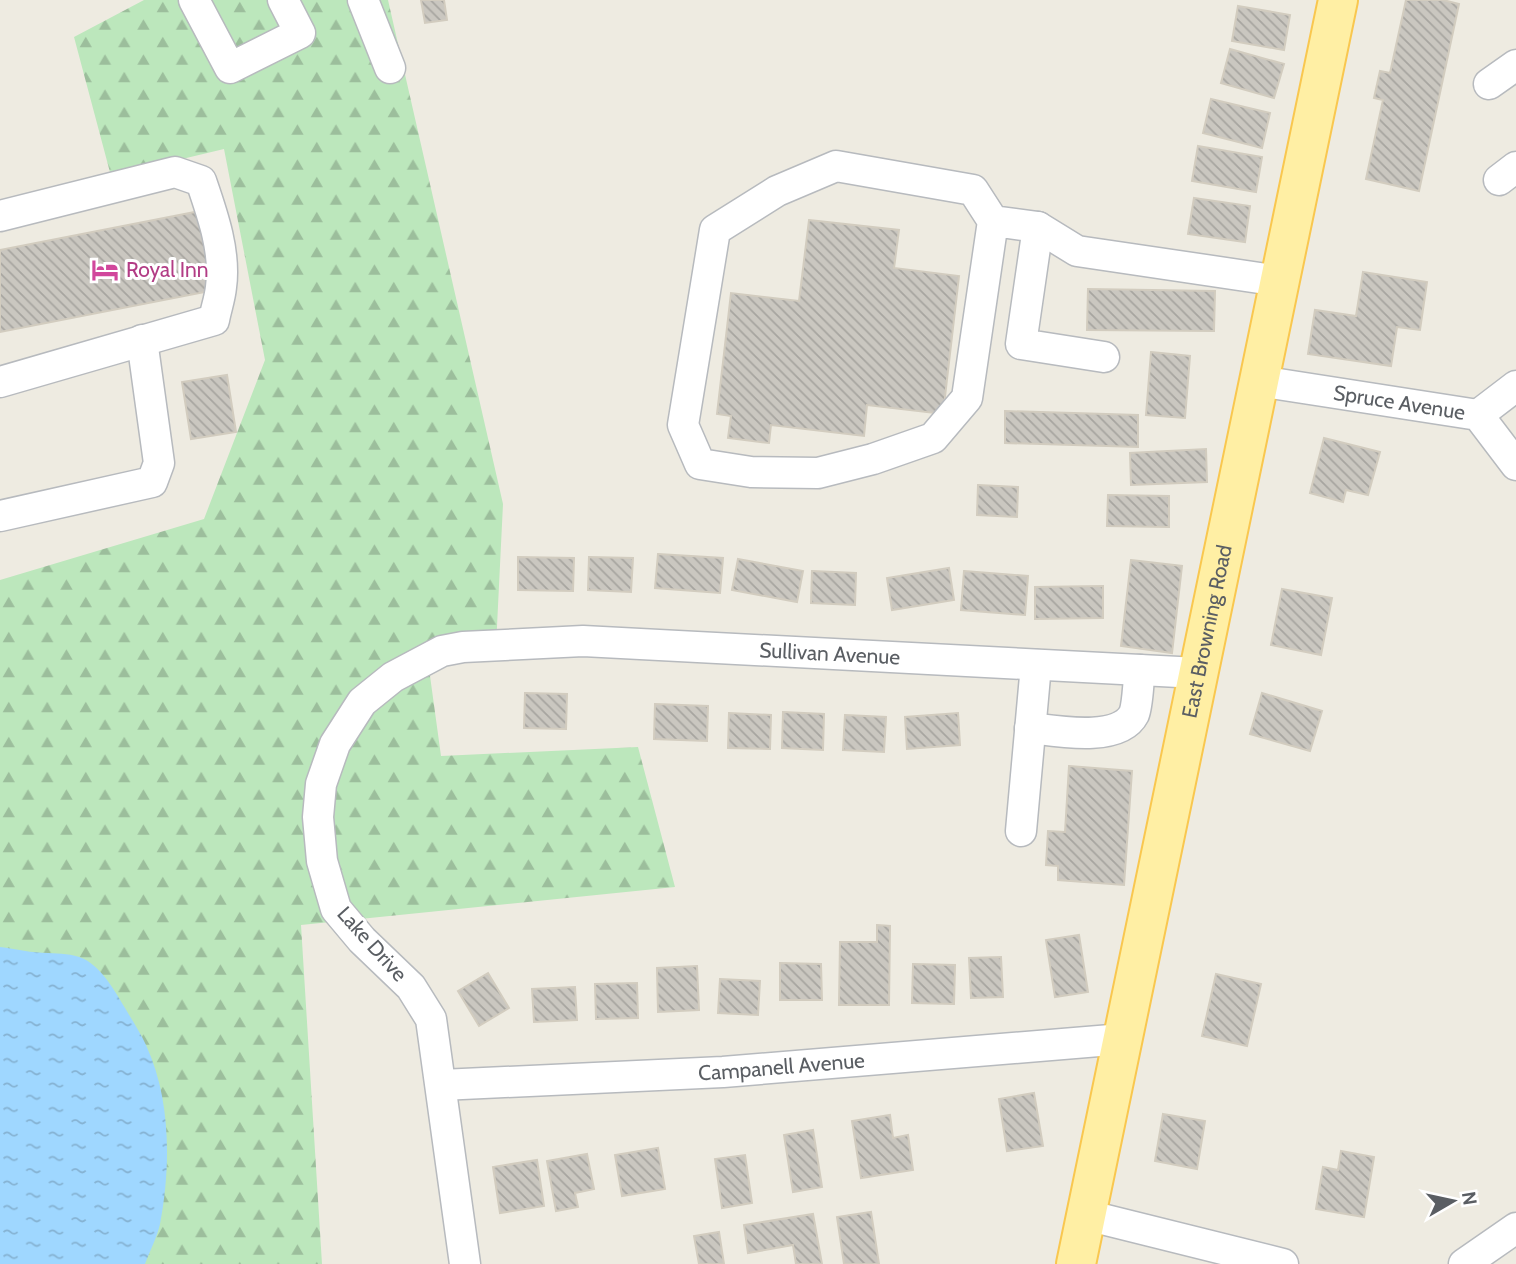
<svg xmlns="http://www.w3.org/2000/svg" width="1516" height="1264" viewBox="0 0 1516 1264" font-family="Cabin,sans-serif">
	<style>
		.forest { fill: url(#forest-firs) }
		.water { fill: url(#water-ripples) }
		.building { fill: url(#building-back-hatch); stroke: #d2ccbf; stroke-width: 2 }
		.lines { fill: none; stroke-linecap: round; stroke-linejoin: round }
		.minor-casing { stroke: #b7babe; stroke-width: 33 }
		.major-casing { stroke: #f9c74f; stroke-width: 42 }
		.minor { stroke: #fff; stroke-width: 30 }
		.major { stroke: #ffefa4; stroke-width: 38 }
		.labels { text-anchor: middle; stroke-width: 6; stroke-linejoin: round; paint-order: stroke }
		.hotel-label { font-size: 21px; fill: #b23c85; stroke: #fff; text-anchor: start }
		.street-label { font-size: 21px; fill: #5a5e63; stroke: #fff }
	</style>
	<defs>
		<pattern id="forest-firs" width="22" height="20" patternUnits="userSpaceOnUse" patternTransform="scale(1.75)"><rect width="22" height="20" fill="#bce7bc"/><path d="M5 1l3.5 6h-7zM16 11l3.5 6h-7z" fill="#9cbe9c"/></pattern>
		<pattern id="water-ripples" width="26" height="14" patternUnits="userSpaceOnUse" patternTransform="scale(1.75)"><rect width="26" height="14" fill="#9fd7ff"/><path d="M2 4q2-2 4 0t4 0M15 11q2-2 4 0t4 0" fill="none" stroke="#85b2d2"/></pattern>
		<pattern id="building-back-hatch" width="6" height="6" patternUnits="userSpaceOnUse" patternTransform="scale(1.75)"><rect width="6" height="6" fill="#cac7c0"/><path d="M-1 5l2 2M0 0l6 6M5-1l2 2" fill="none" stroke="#a7a5a0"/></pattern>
	</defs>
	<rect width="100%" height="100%" fill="#eeebe1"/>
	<path class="forest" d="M144 0H388L503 504 496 647 427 654 441 756 638 747 675 887 301 925 322 1264H0V580L204 519 265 360 224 149 111 176 74 37Z"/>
	<path class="water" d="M0 947C16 949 32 953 48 953 61 954 71 953 84 959 102 968 115 991 125 1008 132 1020 140 1032 146 1045 171 1099 171 1166 160 1224 157 1237 150 1251 145 1264H0Z"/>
	<path class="building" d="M421 0H444L447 20 425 23Z
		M1406 0H1443L1459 4 1419 191 1366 179 1383 100 1374 98 1380 71 1390 73Z
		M1238 6 1290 15 1284 50 1232 41Z
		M1230 49 1284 64 1274 98 1221 83Z
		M1211 99 1270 113 1262 148 1203 133Z
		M1198 146 1262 157 1256 192 1192 181Z
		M1194 198 1250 206 1245 242 1188 234Z
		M200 211 215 290 0 332V250Z
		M809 220 899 230 894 268 959 276 943 414 867 405 864 436 771 425 769 443 728 438 731 416 717 414 731 293 799 301Z
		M1363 272 1427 282 1420 330 1397 327 1391 366 1308 354 1315 310 1356 316Z
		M1088 289 1215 291 1214 331 1087 330Z
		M1151 352 1190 356 1185 418 1146 415Z
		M227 375 236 432 191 439 182 382Z
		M1005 411 1138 415V447L1005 443Z
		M1324 438 1380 452 1368 495 1346 490 1343 502 1310 493Z
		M1206 449 1207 482 1131 485 1130 453Z
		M978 485 1018 487 1017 517 977 515Z
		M1108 495 1169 496V527L1107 526Z
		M658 554 723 558 720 593 655 588Z
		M518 557 574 558 573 591 518 590Z
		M589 557 633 558 631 592 588 590Z
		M738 559 803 571 797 602 732 590Z
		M1131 560 1182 566 1172 653 1121 646Z
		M949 568 954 600 892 610 887 578Z
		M812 571 856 573 855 605 811 603Z
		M964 571 1028 576 1025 615 961 610Z
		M1103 586V618L1035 619V587Z
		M1282 589 1332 598 1321 655 1271 645Z
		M525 693 567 694 566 729 524 728Z
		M1262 693 1322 711 1310 751 1250 734Z
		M655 704 708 706 707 741 654 739Z
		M783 712 824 714 823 750 782 748Z
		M729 713 771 715 770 749 728 748Z
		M958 713 960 745 907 749 905 717Z
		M845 715 886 717 884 752 843 750Z
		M1069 766 1132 771 1124 885 1058 880V866L1046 865 1048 831 1065 832Z
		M877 925 890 926 889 1005H839L840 942H877Z
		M1079 935 1088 992 1055 997 1046 940Z
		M1001 957 1003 997 971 998 969 958Z
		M780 963 821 964 822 1000H780Z
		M913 964 955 965 954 1004 912 1003Z
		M697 966 699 1010 658 1012 657 968Z
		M488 973 509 1008 479 1026 458 991Z
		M1216 974 1261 984 1247 1046 1202 1036Z
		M720 979 760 981 758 1015 718 1013Z
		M637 983 638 1018 596 1019 595 984Z
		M575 987 577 1020 534 1022 532 989Z
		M1034 1093 1043 1146 1007 1151 999 1099Z
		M1163 1114 1205 1121 1197 1169 1155 1161Z
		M890 1115 893 1138 908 1135 913 1170 861 1178 852 1121Z
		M813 1130 822 1187 793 1192 784 1135Z
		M658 1148 665 1189 622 1196 615 1155Z
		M1341 1151 1374 1157 1364 1217 1316 1209 1323 1167 1338 1170Z
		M587 1154 594 1189 575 1193 578 1207 556 1211 547 1161Z
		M745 1155 752 1203 722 1208 715 1159Z
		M537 1160 544 1206 500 1213 493 1167Z
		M871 1212 879 1264H844L837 1217Z
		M813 1214 822 1264H796L793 1245 748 1253 744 1225Z
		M719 1232 724 1264H699L694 1236Z"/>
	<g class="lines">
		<defs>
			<g id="minor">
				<path d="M194 0 230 68 300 33 283 0"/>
				<path d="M363 0 390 68"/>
				<path d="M1489 84 1516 65"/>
				<path d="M1499 180 1516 167"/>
				<path d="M0 216 175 172 201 181C212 213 226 252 221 287 220 298 216 309 214 320L0 382"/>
				<path d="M993 221 973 190 836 166 777 191 715 230 683 425 700 464 751 472 818 473 873 459 933 438 967 398 993 221 1038 227 1077 251 1280 281"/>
				<path d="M1038 227 1021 344 1104 357"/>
				<path id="s1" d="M1259 381 1478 415 1516 465"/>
				<path d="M1478 415 1516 386"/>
				<path d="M0 516 152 482 159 463 142 340"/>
				<path d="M1030 728C1056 731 1119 743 1134 714 1138 704 1138 681 1140 670"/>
				<path d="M1021 831 1036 665"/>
				<path id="s2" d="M441 1085 723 1072 1123 1039"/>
				<path d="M1086 1215 1283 1264"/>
				<path id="s3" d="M465 1264 431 1019 411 987 362 940 336 909 322 861 318 817 321 784 335 744 362 702 393 677 442 651 463 647 583 641 1198 673"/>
				<path d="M1464 1264 1516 1228"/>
			</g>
			<g id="major">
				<path id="s4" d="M1076 1264 1338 0"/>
			</g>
		</defs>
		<use href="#minor" class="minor-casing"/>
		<use href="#major" class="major-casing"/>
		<use href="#minor" class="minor"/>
		<use href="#major" class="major"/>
	</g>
	<defs>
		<symbol id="hotel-bare" viewBox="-9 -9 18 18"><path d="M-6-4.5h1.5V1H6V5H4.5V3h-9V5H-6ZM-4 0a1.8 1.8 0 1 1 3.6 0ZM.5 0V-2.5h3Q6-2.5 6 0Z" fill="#d1479c" stroke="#fff" stroke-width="2.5" paint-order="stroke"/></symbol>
	</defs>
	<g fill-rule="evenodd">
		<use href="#hotel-bare" x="86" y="251" width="38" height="38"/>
	</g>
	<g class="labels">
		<g class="hotel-label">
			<text x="126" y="277">Royal Inn</text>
		</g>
		<g class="street-label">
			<text dy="7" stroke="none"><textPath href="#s1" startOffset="142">Spruce Avenue</textPath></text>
			<text dy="7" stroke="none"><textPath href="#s4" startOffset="646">East Browning Road</textPath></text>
			<text dy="7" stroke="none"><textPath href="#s3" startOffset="1097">Sullivan Avenue</textPath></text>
			<text transform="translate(372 944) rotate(48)" y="7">Lake Drive</text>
			<text dy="7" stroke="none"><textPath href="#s2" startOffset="341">Campanell Avenue</textPath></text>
		</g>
	</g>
	<g transform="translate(1453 1201) rotate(81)" stroke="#ffffff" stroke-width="5" paint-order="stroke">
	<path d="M0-5L12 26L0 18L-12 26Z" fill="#5a5e63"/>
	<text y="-10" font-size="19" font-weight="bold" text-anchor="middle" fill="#5a5e63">N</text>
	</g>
</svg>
